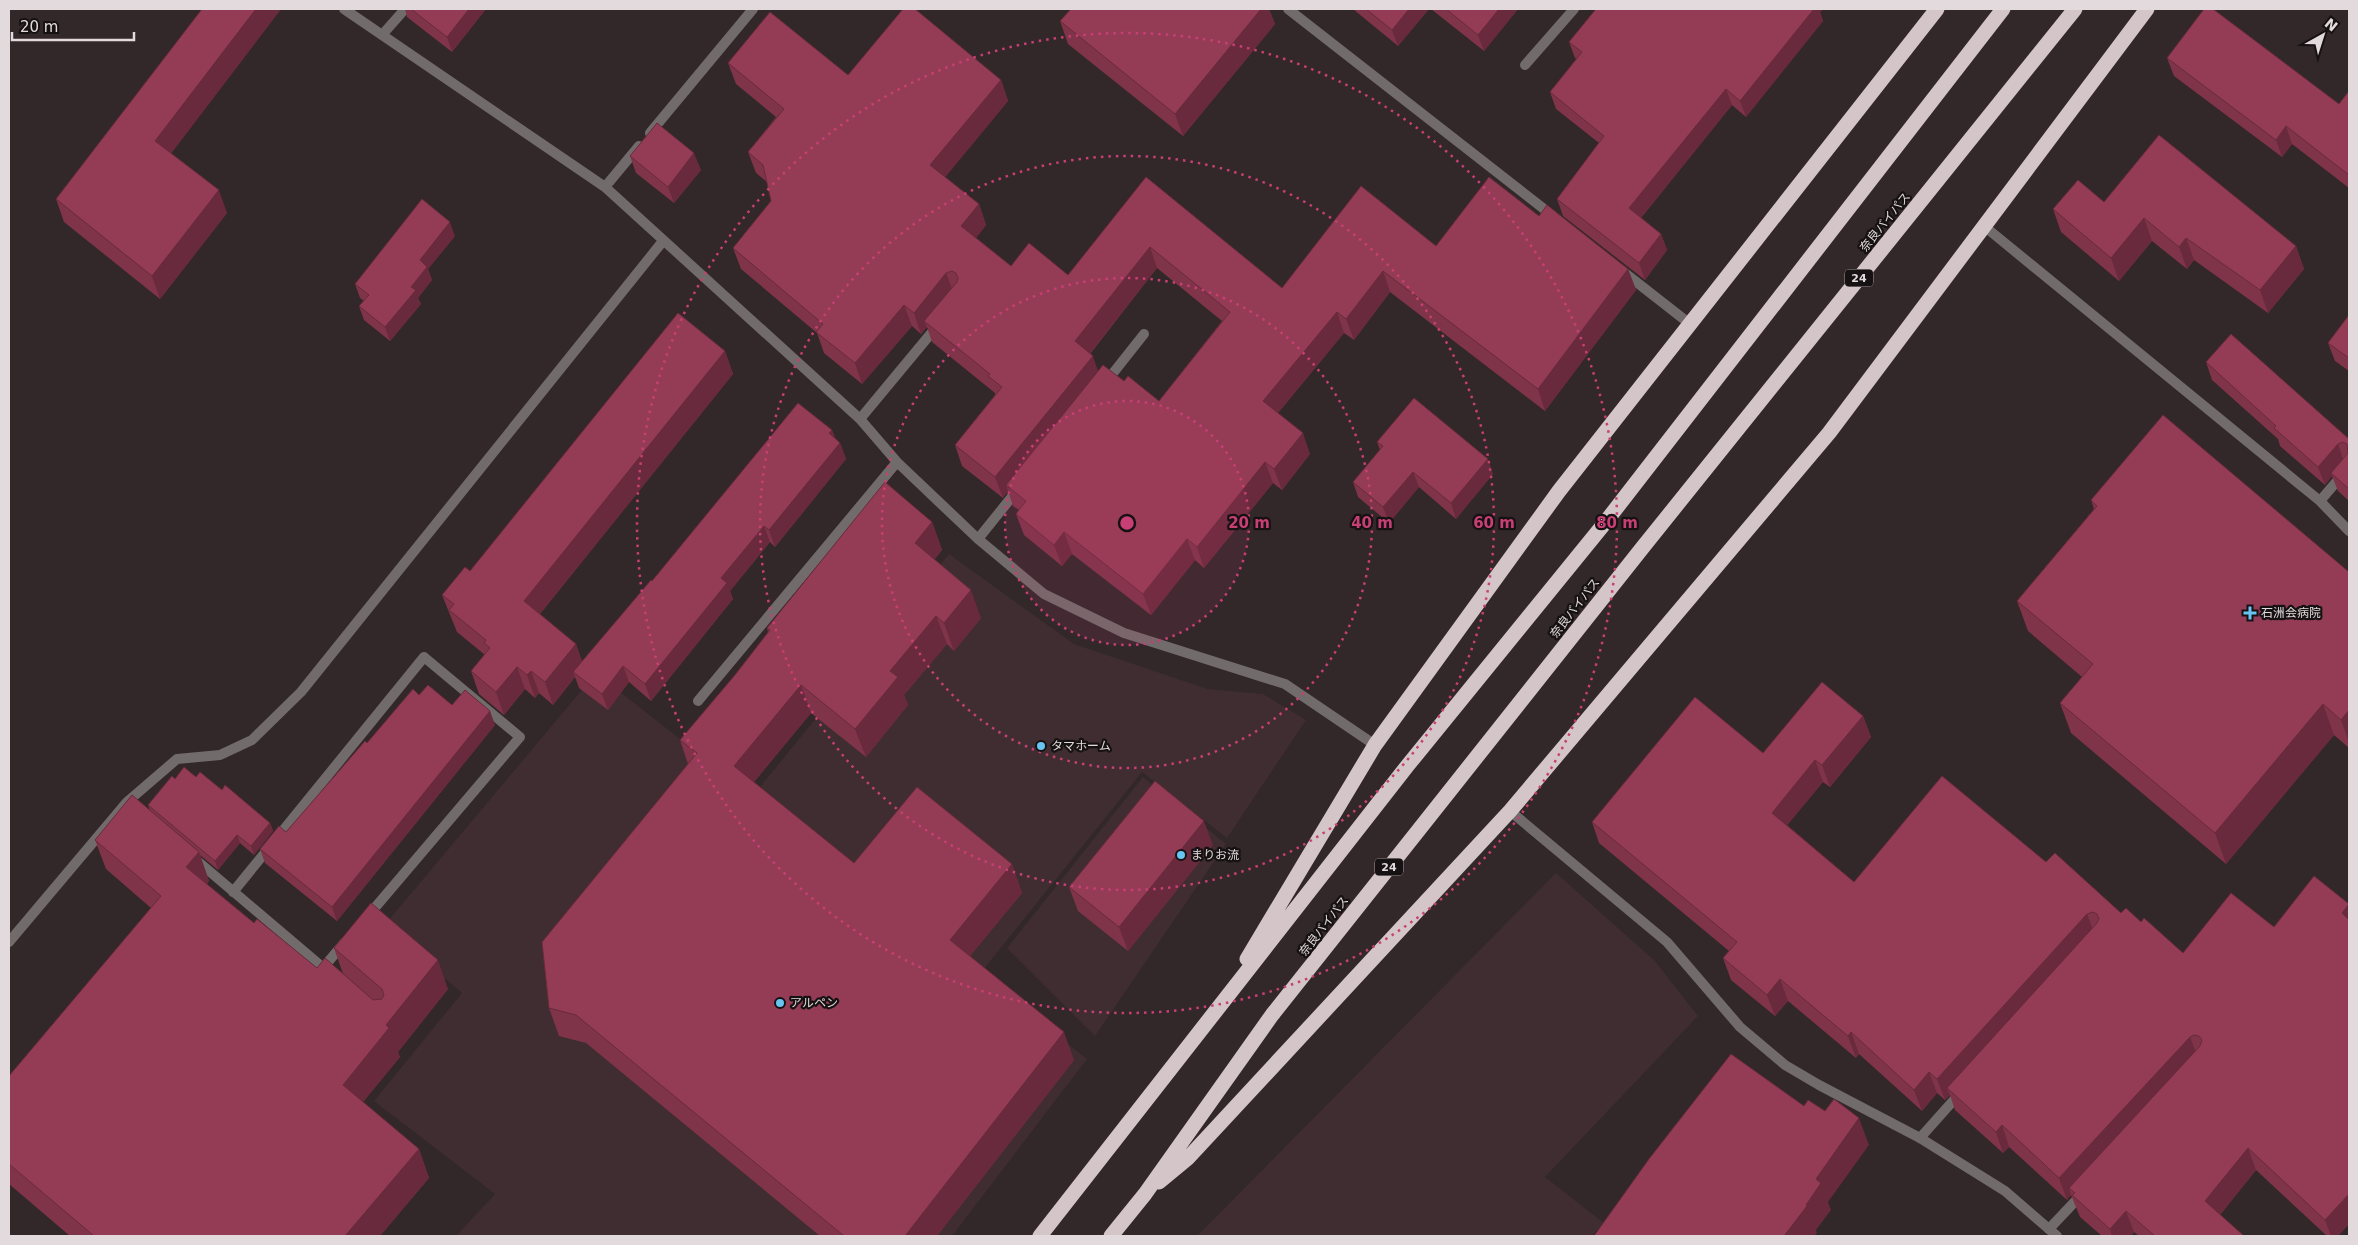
<svg xmlns="http://www.w3.org/2000/svg" width="2358" height="1245" viewBox="0 0 2358 1245" font-family="'DejaVu Sans','Noto Sans JP',sans-serif">
	<style>
		.built { fill: #3f2d31 }
		.lines { fill: none; stroke-linecap: round; stroke-linejoin: round }
		.lane { stroke: #716b6c; stroke-width: 10 }
		.street { stroke: #716b6c; stroke-width: 10 }
		.highway { stroke: #d4c5c8; stroke-width: 15 }
		.wall { fill: #7f3449; fill-rule: evenodd }
		.shaded-wall { fill: #682a3c }
		.building { fill: #943c55; stroke: #682a3c }
		.ring { fill: none; stroke: #c83f75; stroke-width: 2.5; stroke-dasharray: 2.5 5 }
		.poi-dot { fill: #68c4f0; stroke: #161112; stroke-width: 2 }
		.labels { text-anchor: middle; stroke-width: 4.5; stroke-linejoin: round; paint-order: stroke }
		.shield { fill: #161112; stroke: #a59e9f; stroke-width: 1 }
		.shield-label { font-size: 11px; font-weight: bold; fill: #e2dadc }
		.street-label { font-size: 12px; fill: #e2dadc; stroke: #161112 }
		.poi-label { font-size: 12px; fill: #e2dadc; stroke: #161112; text-anchor: start }
		.centre { fill: #c83f75; stroke: #161112; stroke-width: 2.5 }
		.ring-label { font-size: 15px; text-anchor: middle; font-weight: bold; fill: #c83f75; stroke: #161112; stroke-width: 4.5; stroke-linejoin: round; paint-order: stroke }
	</style>
	<rect width="100%" height="100%" fill="#322729"/>
	<path class="built" d="M949 554 1074 644 1208 689 1263 694 1306 720 1227 838 1142 772 983 970 756 792Z
		M596 673 1087 1059 952 1236H456L495 1194 374 1101 462 993 383 927Z
		M1143 777 1226 844 1095 1036 1007 948Z
		M1556 873 1655 961 1698 1016 1545 1177 1604 1223 1592 1236H1197Z"/>
	<g class="lines">
		<path class="lane" d="M1920 1138 1961 1092
			M2049 1229 2083 1193"/>
		<path class="street" d="M344 9 605 187 860 419 897 462 978 539 1044 594 1124 633 1285 684 1375 745
			M1288 9 1553 216
			M382 35 405 9
			M1525 65 1574 9
			M650 133 753 9
			M605 187 639 146
			M1984 226 2320 501 2349 531
			M1621 270 1690 324
			M1106 382 1144 334
			M860 419 938 325
			M2320 501 2349 467
			M978 539 1019 488
			M698 701 897 462
			M1510 811 1667 942 1740 1027 1785 1065 1819 1085 1920 1138 2005 1191 2057 1236
			M195 859 327 971
			M233 892 424 657 520 737 367 917
			M9 942 127 802 177 759 220 755 252 740 301 692 663 241
			M323 968 344 943"/>
		<path class="highway" d="M1247 959 1375 745 1559 491 1937 9
			M1159 1182 1188 1158 1510 811 1829 433 2147 9
			M1040 1236 1408 765 1604 524 2003 9
			M1111 1236 1145 1194 1272 1015 1643 547 2075 9"/>
	</g>
	<path class="wall" d="M281 9 171 153 227 213 160 299 64 222 56 199Z
		M405 9H486L452 52 407 17Z
		M1071 9H1269L1275 24 1183 136 1068 44 1060 21Z
		M1353 9H1429L1398 46Z
		M1431 9H1518L1484 51Z
		M1596 9H1823L1820 12 1823 21 1746 117 1732 105 1641 218 1661 234 1667 250 1645 280 1563 216 1557 199 1599 143 1556 109 1550 92 1577 59 1575 58 1569 42Z
		M2167 58 2339 104 2349 91V188L2292 144 2282 157 2174 76Z
		M728 63 848 75 1001 80 1008 101 945 177 979 204 986 225 976 238 1011 266 1068 275 1146 177 1282 288 1436 246 1539 216 1628 269 1636 290 1545 411 1390 292 1354 340 1344 333 1278 413 1310 454 1282 490 1273 483 1204 568 1195 560 1151 615 1072 554 1062 566 1024 535 1016 514 1019 510 1013 506 1008 491 1003 498 962 466 955 445 995 395V393L932 342 927 327 921 334 912 326 862 384 824 353 817 333 741 269 733 248 771 201 767 182 756 173 748 152 776 117 736 84ZM1157 268 1222 321 1159 401 1124 381 1098 371 1090 354Z
		M630 156 701 170 674 203 636 173Z
		M2104 202 2296 246 2304 269 2268 313 2194 260 2187 269 2152 241 2119 281 2061 232 2053 209Z
		M455 236 428 269 432 280 418 298 421 304 390 341 364 320 359 306 364 301 360 298 355 284Z
		M2349 315V371L2335 361 2328 343Z
		M725 351 733 374 540 614 576 644 582 662 652 581 832 430 835 438 840 443 846 459 775 547 770 542 730 591 733 599 651 701 629 682 608 710 579 688 575 677 553 705 539 693 535 698 525 689 504 715 479 694 471 671 485 655 457 632 442 595Z
		M2206 362 2349 439V501L2338 491 2332 476 2325 485 2280 446 2278 439 2212 380Z
		M1377 442 1493 474 1456 519 1419 487 1389 523 1358 497 1353 482 1380 450Z
		M2091 500 2349 572V748L2334 735 2226 864 2071 733 2060 703 2082 677 2028 631 2017 601 2094 509Z
		M932 522 942 550 934 560 981 618 954 651 947 644 904 695 908 705 866 757 811 713 754 782 854 863 1012 864 1022 893 970 956 1074 1060 937 1236H820L586 1043 559 1036 549 1008 688 764 680 740 735 675 768 632 767 628Z
		M419 695 452 705 495 725 337 921 265 863 260 849 286 832 367 743Z
		M1863 716 1871 737 1830 787 1823 782 1787 825 1854 882 2046 862 2121 913 2141 922 2183 953 2349 904V1224L2338 1236H2327L2256 1170 2220 1215 2244 1236H2139L2134 1232 2131 1236H2102L2080 1217 2071 1195 2067 1200 2009 1147 2003 1153 1955 1110 1950 1095 1945 1100 1937 1093 1922 1111 1859 1054 1856 1058 1788 1001 1775 1016 1731 980 1723 958 1729 951 1599 843 1592 822 1763 753Z
		M196 777 222 790 270 823 273 831 254 855 240 843 218 870 200 855 209 881 207 884 254 923 317 968 343 974 334 948 448 989 398 1052 400 1057 363 1102 419 1149 429 1178 380 1236H70L9 1184V1076L151 908 106 869 95 840 150 811 148 805Z
		M1213 845 1128 951 1078 911 1069 887Z"/>
	<path class="shaded-wall" d="M256 9H281L164 163 155 141Z
		M469 9H486L452 52 447 37Z
		M1261 9H1269L1275 24 1183 136 1175 114Z
		M1409 9H1429L1398 46 1392 30Z
		M1499 9H1518L1484 51 1478 35Z
		M1814 9H1823L1820 12 1823 21 1746 117 1740 101Z
		M1001 80 1008 101 938 186 930 165Z
		M1726 89 1732 105 1635 225 1629 208Z
		M2286 126 2292 144 2282 157 2276 140Z
		M694 153 701 170 674 203 668 187Z
		M219 190 227 213 160 299 152 276Z
		M979 204 986 225 969 247 961 226Z
		M2144 218 2152 241 2119 281 2111 258Z
		M450 222 455 236 428 269 432 280 418 298 421 304 390 341 385 327 420 260Z
		M1661 234 1667 250 1645 280 1639 263Z
		M2186 238 2194 260 2187 269 2179 247Z
		M2296 246 2304 269 2268 313 2260 290Z
		M1150 247 1157 268 1082 363 1075 341Z
		M1628 269 1636 290 1545 411 1538 389Z
		M1383 271 1390 292 1354 340 1346 319Z
		M946 273 954 294 924 321 927 327 921 334 914 313Z
		M904 305 912 326 862 384 855 363Z
		M1337 312 1344 333 1270 422 1263 401Z
		M725 351 733 374 532 624 524 601Z
		M1093 356 1100 377 1006 485 1008 491 1003 498 995 477Z
		M832 430 838 446 840 443 846 459 775 547 769 530Z
		M1303 433 1310 454 1282 490 1274 469Z
		M2338 444 2344 462 2331 473 2332 476 2325 485 2318 467Z
		M1488 459 1493 474 1456 519 1451 503Z
		M1265 462 1273 483 1204 568 1197 547Z
		M1413 472 1419 487 1389 523 1383 507Z
		M932 522 942 550 925 571 915 543Z
		M764 526 770 542 730 591 733 599 651 701 645 684 721 578Z
		M1064 532 1072 554 1062 566 1054 545Z
		M1187 539 1195 560 1151 615 1143 594Z
		M971 590 981 618 954 651 944 623Z
		M936 616 947 644 904 695 908 705 866 757 855 729 890 671Z
		M576 644 584 666 573 672 575 677 553 705 545 682Z
		M623 666 629 682 608 710 602 694Z
		M517 667 525 689 504 715 496 692Z
		M531 671 539 693 535 698 527 675Z
		M801 685 811 713 744 794 734 766Z
		M2323 704 2334 735 2226 864 2215 833Z
		M2349 710V742L2341 720Z
		M490 711 495 725 337 921 332 907Z
		M1863 716 1871 737 1830 787 1822 765Z
		M1815 760 1823 782 1780 834 1772 813Z
		M1204 821 1213 845 1128 951 1119 927Z
		M270 823 273 831 254 855 251 846Z
		M237 835 240 843 218 870 215 861Z
		M199 852 209 881 197 896 186 867Z
		M1012 864 1022 893 960 968 950 940Z
		M2349 904V934L2342 913Z
		M2087 914 2095 935 1947 1088 1950 1095 1945 1100 1937 1079Z
		M438 960 448 989 398 1052 400 1057 353 1114 343 1085 386 1025Z
		M1780 979 1788 1001 1775 1016 1767 995Z
		M1064 1032 1074 1060 937 1236H905Z
		M1851 1032 1859 1054 1856 1058 1848 1036Z
		M2190 1037 2198 1058 2069 1188 2071 1195 2067 1200 2059 1178Z
		M1929 1072 1937 1093 1922 1111 1914 1090Z
		M1859 1118 1869 1145 1828 1202 1831 1210 1816 1230 1817 1233 1814 1236H1784L1806 1205 1816 1179Z
		M2002 1125 2009 1147 2003 1153 1996 1132Z
		M2248 1148 2256 1170 2213 1223 2205 1201Z
		M419 1149 429 1178 380 1236H345Z
		M2349 1194V1224L2338 1236H2331L2325 1220Z
		M2126 1211 2134 1232 2131 1236H2112L2110 1229Z"/>
	<path class="building" d="M202 9H256L155 141 219 190 152 276 56 199Z
		M411 9H469L447 37Z
		M903 9H915L1001 80 930 165 979 204 961 226 1011 266 1029 243 1068 275 1146 177 1282 288 1361 186 1436 246 1489 177 1539 216 1547 205 1628 269 1538 389 1383 271 1346 319 1337 312 1263 401 1303 433 1274 469 1265 462 1197 547 1187 539 1143 594 1064 532 1054 545 1016 514 1026 501 1006 485 1103 365 1124 381 1128 376 1159 401 1230 312 1150 247 1075 341 1093 356 995 477 955 445 1002 387 988 376 990 374 924 321 957 282 958 278 956 273 952 271 946 273 914 313 904 305 855 363 816 332 823 324 733 248 771 201 763 165 748 152 784 109 728 63 770 12 848 75Z
		M1071 9H1261L1175 114 1060 21Z
		M1366 9H1409L1392 30Z
		M1446 9H1499L1478 35Z
		M1596 9H1814L1740 101 1726 89 1629 208 1661 234 1639 263 1557 199 1604 136 1550 92 1582 52 1569 42Z
		M2204 9H2213L2339 104 2349 91V175L2286 126 2276 140 2167 58Z
		M657 123 694 153 668 187 630 156Z
		M2159 135 2296 246 2260 290 2186 238 2179 247 2144 218 2111 258 2053 209 2078 180 2104 202Z
		M422 199 450 222 420 260 427 267 411 287 416 290 385 327 359 306 369 295 355 284Z
		M678 313 725 351 524 601 576 644 545 682 531 671 527 675 517 667 496 692 471 671 490 648 484 643 486 640 449 610 454 604 442 595 465 567 470 571Z
		M2349 315V358L2328 343Z
		M2231 334 2349 439V489L2331 473 2348 453 2347 444 2343 442 2338 444 2318 467 2274 428 2276 426 2206 362Z
		M1414 398 1488 459 1451 503 1413 472 1383 507 1353 482 1383 446 1377 442Z
		M798 403 832 430 829 433 840 443 769 530 764 526 721 578 727 583 645 684 623 666 602 694 573 672 651 580 652 581Z
		M2163 415 2349 572V710L2341 720 2323 704 2215 833 2060 703 2093 664 2017 601 2097 506 2091 500Z
		M885 482 932 522 915 543 971 590 944 623 936 616 890 671 898 677 855 729 801 685 734 766 854 863 917 787 1012 864 950 940 1064 1032 905 1236H844L576 1015 549 1008 542 942 697 753 680 740 735 675 770 630 767 628Z
		M1822 682 1863 716 1822 765 1815 760 1772 813 1854 882 1942 776 2046 862 2055 853 2121 913 2126 908 2141 922 2144 918 2183 953 2231 893 2274 927 2314 876 2349 904 2342 913 2349 920V1194L2325 1220 2248 1148 2205 1201 2244 1236H2155L2126 1211 2110 1229 2072 1195 2075 1193 2069 1188 2200 1046 2202 1040 2199 1036 2194 1035 2190 1037 2059 1178 2002 1125 1996 1132 1947 1088 2097 923 2099 919 2097 914 2093 912 2087 914 1937 1079 1929 1072 1914 1090 1851 1032 1848 1036 1780 979 1767 995 1723 958 1737 942 1592 822 1695 697 1763 753Z
		M428 685 452 705 465 690 490 711 332 907 260 849 279 826 286 832 365 741 367 743 413 689 419 695Z
		M184 767 196 777 200 772 222 790 225 785 270 823 251 846 237 835 215 861 148 805 172 776 175 779Z
		M1155 781 1204 821 1119 927 1069 887Z
		M132 795 199 852 186 867 197 876 254 923 257 919 317 968 325 958 373 1000 382 999 384 995 382 989 334 948 371 903 438 960 386 1025 389 1028 343 1085 419 1149 345 1236H94L9 1164V1076L161 896 95 840Z
		M1731 1054 1804 1106 1808 1100 1825 1111 1834 1099 1859 1118 1816 1179 1821 1183 1806 1205 1807 1206 1784 1236H1594L1649 1159Z"/>
	<circle cx="1127" cy="523" r="122" fill="#c83f75" fill-opacity=".12"/>
	<g class="ring">
		<circle cx="1127" cy="523" r="122"/>
		<circle cx="1127" cy="523" r="245"/>
		<circle cx="1127" cy="523" r="367"/>
		<circle cx="1127" cy="523" r="490"/>
	</g>
	<g class="poi-dot">
		<path d="M2247.5 605.5h5v5h5v5h-5v5h-5v-5h-5v-5h5z"/>
		<circle cx="1041" cy="746" r="5"/>
		<circle cx="1181" cy="855" r="5"/>
		<circle cx="780" cy="1003" r="5"/>
	</g>
	<g class="labels">
		<g class="shield">
			<rect x="1845" y="269.5" width="28" height="17" rx="4"/>
			<rect x="1375" y="858.5" width="28" height="17" rx="4"/>
		</g>
		<g class="shield-label">
			<text x="1859" y="282">24</text>
			<text x="1389" y="871">24</text>
		</g>
		<g class="street-label">
			<text transform="translate(1885 222) rotate(-51)" y="4">奈良バイパス</text>
			<text transform="translate(1575 608) rotate(-52)" y="4">奈良バイパス</text>
			<text transform="translate(1324 926) rotate(-52)" y="4">奈良バイパス</text>
		</g>
		<g class="poi-label">
			<text x="2261" y="617">石洲会病院</text>
			<text x="1051" y="750">タマホーム</text>
			<text x="1191" y="859">まりお流</text>
			<text x="790" y="1007">アルペン</text>
		</g>
	</g>
	<circle cx="1127" cy="523" r="8" class="centre"/>
	<g class="ring-label">
		<text x="1249" y="528">20 m</text>
		<text x="1372" y="528">40 m</text>
		<text x="1494" y="528">60 m</text>
		<text x="1617" y="528">80 m</text>
	</g>
	<rect width="2358" height="1245" fill="none" stroke="#e2dadc" stroke-width="20"/>
	<g transform="translate(2323 35) rotate(39)" stroke="#161112" stroke-width="4" paint-order="stroke">
	<path d="M0-4L9 19L0 12L-9 19Z" fill="#e2dadc"/>
	<text y="-8" font-size="14" font-weight="bold" text-anchor="middle" fill="#e2dadc">N</text>
	</g>
	<path d="M12 32v8h122v-8" fill="none" stroke="#e2dadc" stroke-width="2.5"/>
	<text x="20" y="32" font-size="15" fill="#e2dadc" stroke="#161112" stroke-width="4" paint-order="stroke">20 m</text>
</svg>
